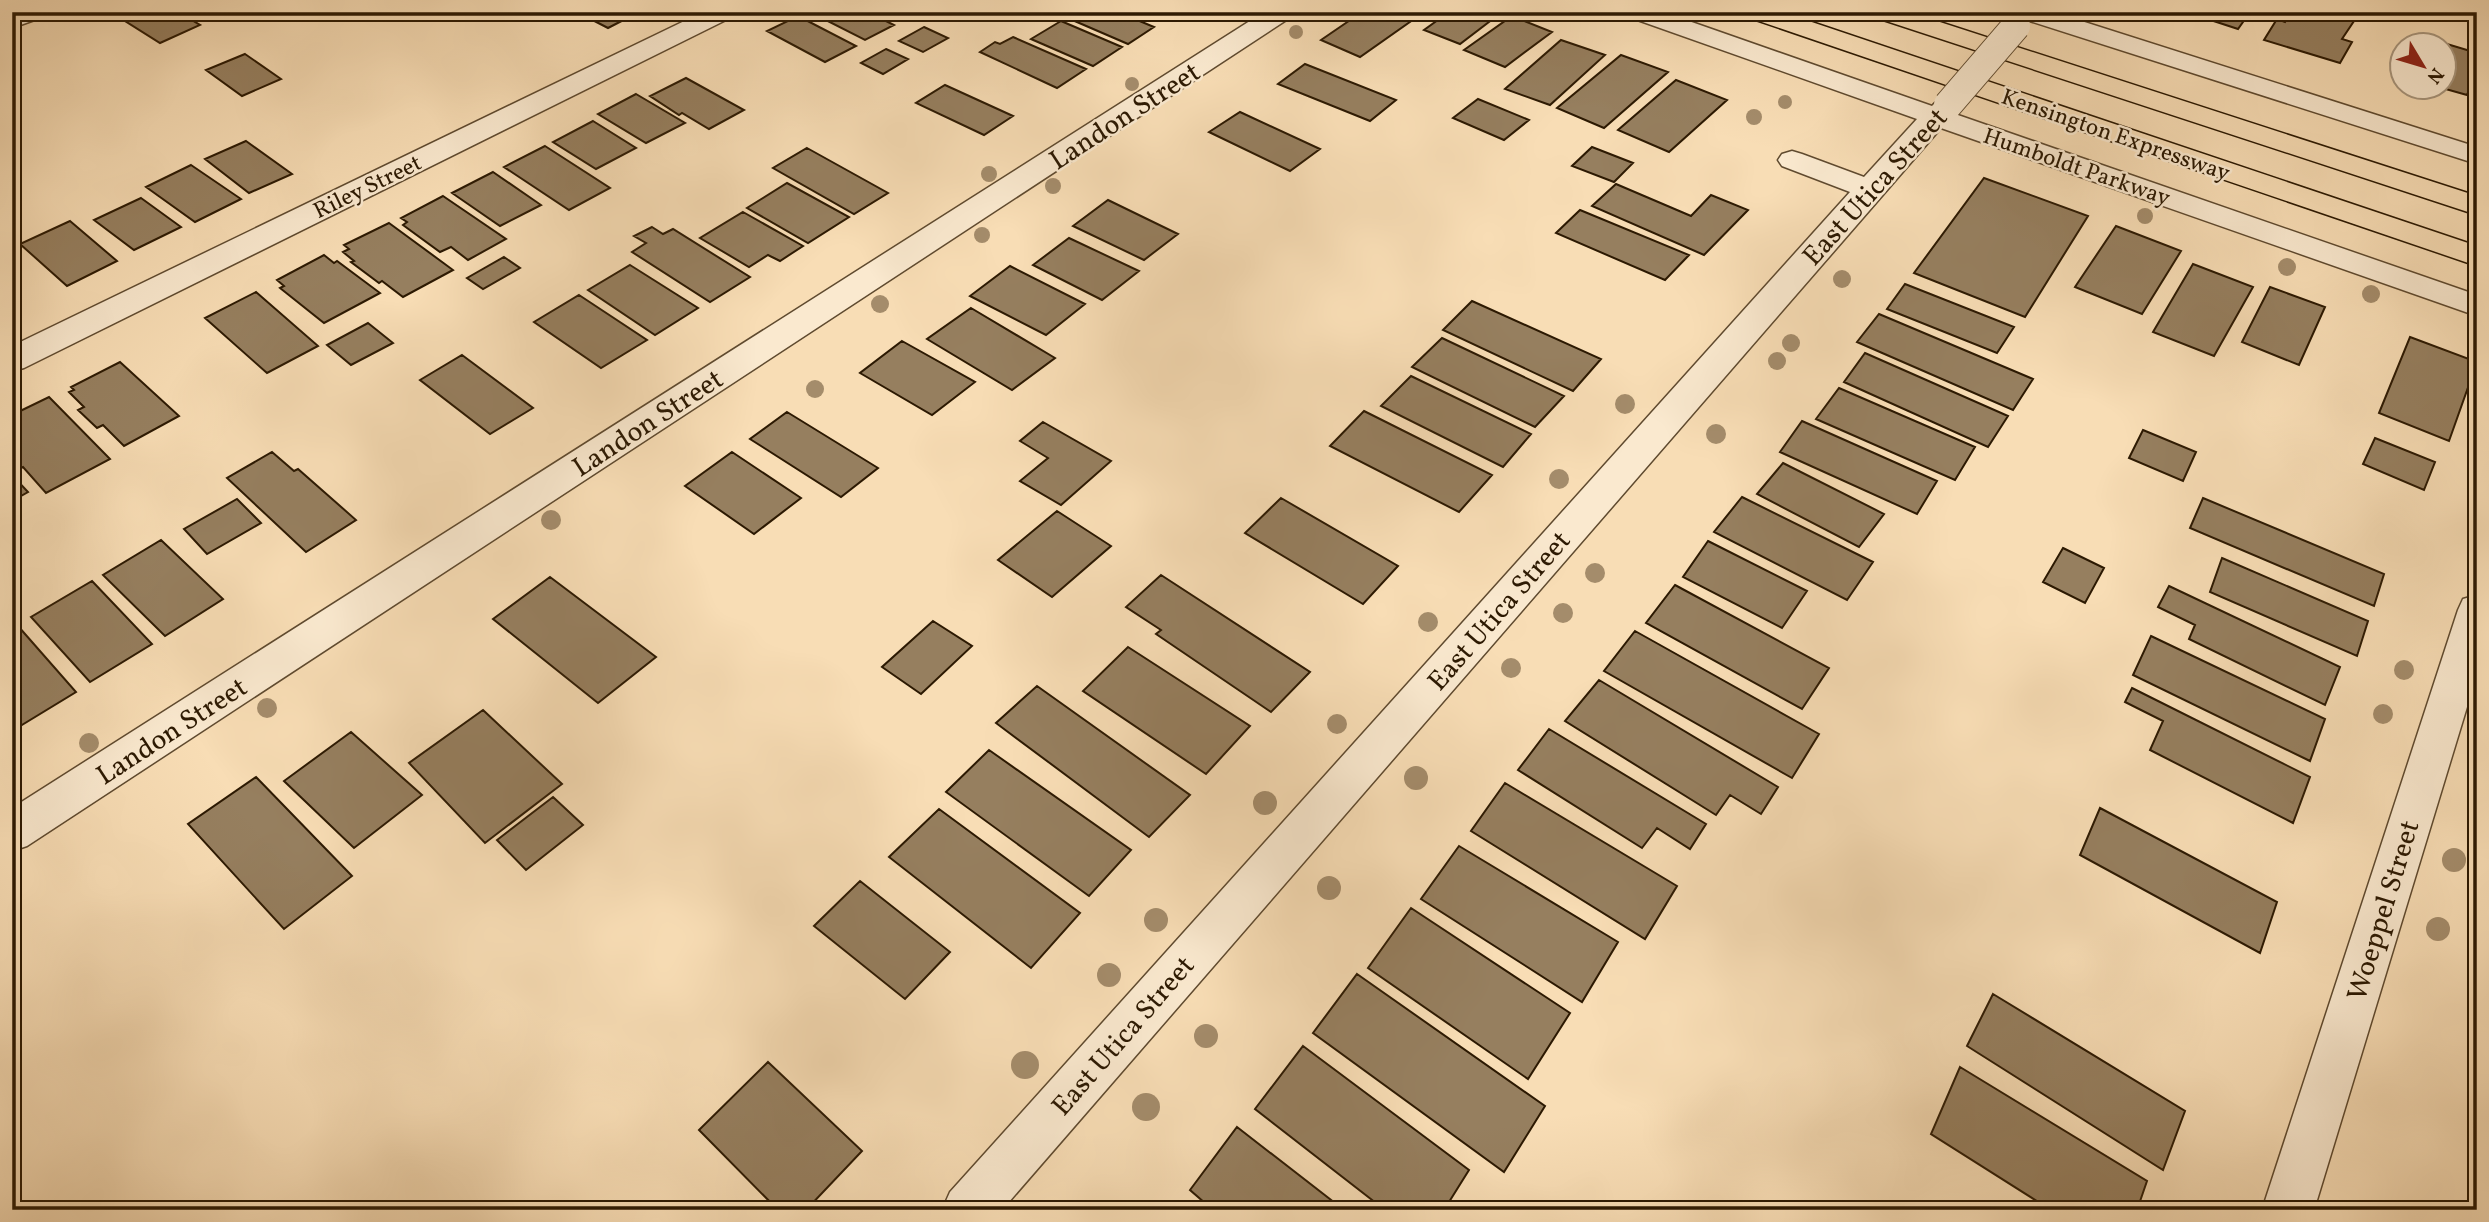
<svg xmlns="http://www.w3.org/2000/svg" width="2489" height="1222" viewBox="0 0 2489 1222" font-family="Vollkorn,serif">
	<style>
		.building { fill: #967f5f; stroke: #2c1902; stroke-width: 2 }
		.lines { fill: none; stroke-linecap: round; stroke-linejoin: round }
		.minor-casing { stroke: #5f4a2f; stroke-width: 3 }
		.highway-casing { stroke: #2c1902; stroke-width: 3 }
		.minor { fill: #fae9cf; fill-rule: evenodd }
		.highway { fill: #f8ddb5; fill-rule: evenodd }
		.minor-bridge-casing { stroke: #5f4a2f; stroke-width: 30; stroke-linecap: butt }
		.minor-bridge { stroke: #fae9cf; stroke-width: 28 }
		.tree { fill: #a48c6b }
		.labels { text-anchor: middle; stroke-width: 5; stroke-linejoin: round; paint-order: stroke }
		.far-street-label { font-size: 23px; fill: #2c1902; stroke: #fae9cf }
		.street-label { font-size: 28px; fill: #2c1902; stroke: #fae9cf }
	</style>
	<rect width="100%" height="100%" fill="#f8ddb5"/>
	<filter id="stains"><feTurbulence type="fractalNoise" baseFrequency=".00286" numOctaves="4"/><feColorMatrix values="0 0 0 0 .2 0 0 0 0 .09 0 0 0 0 .02 0 0 0 .5 -.17"/></filter>
	<radialGradient id="worn" r=".72"><stop offset=".6" stop-color="#630" stop-opacity="0"/><stop offset="1" stop-color="#630" stop-opacity=".3"/></radialGradient>
	<path class="building" d="M118 12H178L200 25 160 43 114 14Z
		M577 12H639L608 28Z
		M810 12H868L894 25 865 40Z
		M1081 12H1118L1154 27 1128 44 1070 19Z
		M1362 12H1424L1360 57 1321 40Z
		M1449 12H1502L1460 44 1424 30Z
		M2186 12H2250L2238 29Z
		M2291 12H2326L2354 21 2342 39 2352 42 2340 63 2264 40 2277 19 2285 22Z
		M798 16 856 46 825 62 767 31Z
		M1512 16 1552 32 1505 67 1464 50Z
		M1061 21 1122 47 1093 66 1031 39Z
		M924 27 948 38 923 52 899 41Z
		M2417 35 2477 53V72L2467 95 2442 88 2444 46H2412Z
		M1013 37 1086 69 1057 88 980 52 995 42 1000 44Z
		M1561 40 1605 55 1550 105 1505 89Z
		M886 49 908 59 883 74 861 63Z
		M245 54 281 79 242 96 206 70Z
		M1621 55 1668 72 1604 128 1557 108Z
		M1305 64 1396 100 1370 121 1278 84Z
		M686 78 744 110 709 129 682 113 679 115 650 96Z
		M1676 80 1727 100 1669 152 1618 130Z
		M945 85 1013 116 984 135 916 103Z
		M636 94 685 123 646 143 598 114Z
		M1478 99 1529 120 1504 140 1453 118Z
		M1240 112 1320 149 1290 171 1209 132Z
		M593 121 636 148 596 169 553 142Z
		M246 141 292 174 249 193 205 159Z
		M545 146 610 188 569 210 504 167Z
		M1592 147 1633 163 1614 182 1572 166Z
		M807 148 888 193 854 214 773 168Z
		M191 165 241 199 195 222 146 187Z
		M493 172 541 205 500 226 452 193Z
		M1984 178 2088 216 2025 317 1914 273Z
		M787 183 849 217 808 243 747 208Z
		M1616 184 1691 216 1711 195 1748 210 1704 255 1592 206Z
		M443 196 506 239 468 260 451 247 440 252 403 225 407 222 401 218Z
		M141 198 181 227 134 250 94 220Z
		M1108 200 1178 234 1144 260 1073 226Z
		M1580 210 1689 255 1665 280 1556 233Z
		M743 212 803 246 780 261 768 255 749 267 700 238Z
		M70 221 117 261 67 286 20 244Z
		M389 223 453 270 403 297 382 281 379 283 351 262 354 261 343 252 349 249 344 245Z
		M2116 226 2181 251 2142 314 2075 287Z
		M652 227 663 234 673 229 750 277 710 302 632 252 646 243 634 236Z
		M1069 238 1139 271 1102 300 1033 265Z
		M324 255 334 263 337 261 380 293 324 323 280 288 284 286 277 280Z
		M504 257 520 268 483 289 467 278Z
		M2193 264 2253 287 2214 356 2153 332Z
		M630 265 698 308 655 335 588 290Z
		M1010 266 1085 304 1046 335 970 296Z
		M1905 284 2014 327 1997 353 1887 309Z
		M2270 287 2325 307 2299 365 2242 342Z
		M256 292 318 346 267 373 205 318Z
		M579 295 647 340 601 368 534 322Z
		M1472 301 1601 359 1573 391 1443 330Z
		M971 308 1055 358 1012 390 927 339Z
		M1879 314 2033 379 2013 410 1857 342Z
		M368 323 393 343 351 365 327 345Z
		M2410 337 2477 362 2449 441 2379 413Z
		M1442 338 1564 396 1535 427 1412 367Z
		M902 341 975 382 932 415 860 373Z
		M1865 353 2008 416 1988 447 1844 382Z
		M462 355 533 408 490 434 420 380Z
		M120 362 179 416 124 446 103 425 97 428 78 410 84 407 69 392 74 390 71 387Z
		M1411 376 1531 434 1503 467 1381 406Z
		M1839 388 1975 447 1955 480 1816 419Z
		M49 397 110 459 46 493 23 467 19 469 12 462V415Z
		M1364 411 1492 475 1459 512 1330 446Z
		M787 412 878 468 841 497 750 439Z
		M1802 421 1937 481 1917 514 1780 452Z
		M1043 422 1111 461 1061 505 1020 481 1048 458 1020 441Z
		M2143 430 2196 452 2183 481 2129 458Z
		M2375 438 2435 462 2424 490 2363 464Z
		M272 452 294 471 298 469 356 520 306 552 227 478Z
		M732 452 801 498 754 534 685 486Z
		M1783 463 1884 514 1859 547 1757 494Z
		M12 475 28 492 12 501Z
		M1742 497 1873 562 1847 600 1714 532Z
		M1281 498 1398 566 1363 604 1245 533Z
		M2203 498 2384 574 2374 606 2190 528Z
		M237 499 261 523 207 554 184 529Z
		M1057 511 1111 546 1052 597 998 560Z
		M161 540 223 599 165 636 103 575Z
		M1708 541 1807 591 1782 628 1683 577Z
		M2063 548 2104 568 2085 603 2043 582Z
		M2222 558 2368 621 2357 656 2210 592Z
		M1161 575 1310 672 1271 712 1156 634 1161 630 1126 607Z
		M550 577 656 657 598 703 493 619Z
		M92 581 152 644 90 682 31 617Z
		M1675 585 1829 668 1802 709 1646 623Z
		M2169 586 2340 667 2325 705 2189 639 2195 625 2158 607Z
		M933 621 972 646 921 694 882 667Z
		M18 626 76 692 12 731V630Z
		M1635 631 1819 734 1792 778 1604 671Z
		M2151 636 2325 719 2310 761 2133 675Z
		M1128 647 1250 726 1206 774 1083 691Z
		M1599 680 1778 787 1761 814 1730 795 1716 815 1565 721Z
		M1037 686 1190 795 1149 837 996 723Z
		M2132 688 2310 777 2293 823 2150 750 2163 721 2125 702Z
		M483 710 562 784 485 843 409 763Z
		M1549 729 1706 824 1690 849 1657 828 1642 848 1518 770Z
		M351 732 422 795 354 848 284 781Z
		M989 750 1131 850 1089 896 946 792Z
		M256 777 352 876 284 929 188 824Z
		M1505 783 1677 886 1645 939 1471 831Z
		M553 797 583 825 526 870 497 840Z
		M2100 808 2277 902 2260 953 2080 855Z
		M939 809 1080 913 1031 968 889 857Z
		M1459 846 1618 942 1582 1002 1421 899Z
		M860 881 950 952 905 999 814 926Z
		M1411 908 1570 1013 1528 1079 1368 968Z
		M1357 974 1545 1106 1504 1172 1313 1033Z
		M1993 994 2185 1111 2163 1170 1967 1046Z
		M1303 1046 1469 1170 1444 1210H1385L1255 1109Z
		M768 1062 862 1151 806 1210H778L699 1130Z
		M1960 1067 2147 1181 2137 1210H2051L1931 1134Z
		M1237 1127 1344 1210H1213L1190 1190Z"/>
	<g class="lines">
		<defs>
			<path id="minor" d="M12 12H46L43 17 12 28Z
				M703 12H735L732 17 24 368 12 371V346Z
				M1264 12H1294L1291 17 27 846 12 851V808Z
				M1626 12H1663L1932 106C1940 97 1946 96 1958 99L1962 105 1955 114 2477 295V316L1941 128 1002 1210H942L950 1192 1850 192 1782 166 1778 160 1782 154 1792 151 1802 154 1864 177 1917 119 1629 17Z
				M2014 12H2053L2477 147V164L2017 17Z
				M2477 595V674L2314 1210H2262L2458 610 2463 599Z"/>
			<path id="highway" d="M1744 12H1782L2477 246V266L1747 17Z
				M1871 12H1909L2477 196V215L1874 17Z"/>
		</defs>
		<use href="#minor" class="minor-casing"/>
		<use href="#highway" class="highway-casing"/>
		<use href="#minor" class="minor"/>
		<use href="#highway" class="highway"/>
		<defs>
			<path id="minor-bridge" d="M1948 105 2016 26"/>
		</defs>
		<use href="#minor-bridge" class="minor-bridge-casing"/>
		<use href="#minor-bridge" class="minor-bridge"/>
	</g>
	<g class="tree">
		<circle cx="1296" cy="32" r="7"/>
		<circle cx="1132" cy="84" r="7"/>
		<circle cx="1785" cy="102" r="7"/>
		<circle cx="1754" cy="117" r="8"/>
		<circle cx="989" cy="174" r="8"/>
		<circle cx="1053" cy="186" r="8"/>
		<circle cx="2145" cy="216" r="8"/>
		<circle cx="982" cy="235" r="8"/>
		<circle cx="2287" cy="267" r="9"/>
		<circle cx="1842" cy="279" r="9"/>
		<circle cx="2371" cy="294" r="9"/>
		<circle cx="880" cy="304" r="9"/>
		<circle cx="1791" cy="343" r="9"/>
		<circle cx="1777" cy="361" r="9"/>
		<circle cx="815" cy="389" r="9"/>
		<circle cx="1625" cy="404" r="10"/>
		<circle cx="1716" cy="434" r="10"/>
		<circle cx="1559" cy="479" r="10"/>
		<circle cx="551" cy="520" r="10"/>
		<circle cx="1595" cy="573" r="10"/>
		<circle cx="1563" cy="613" r="10"/>
		<circle cx="1428" cy="622" r="10"/>
		<circle cx="1511" cy="668" r="10"/>
		<circle cx="2404" cy="670" r="10"/>
		<circle cx="267" cy="708" r="10"/>
		<circle cx="2383" cy="714" r="10"/>
		<circle cx="1337" cy="724" r="10"/>
		<circle cx="89" cy="743" r="10"/>
		<circle cx="1416" cy="778" r="12"/>
		<circle cx="1265" cy="803" r="12"/>
		<circle cx="2454" cy="860" r="12"/>
		<circle cx="1329" cy="888" r="12"/>
		<circle cx="1156" cy="920" r="12"/>
		<circle cx="2438" cy="929" r="12"/>
		<circle cx="1109" cy="975" r="12"/>
		<circle cx="1206" cy="1036" r="12"/>
		<circle cx="1025" cy="1065" r="14"/>
		<circle cx="1146" cy="1107" r="14"/>
	</g>
	<g class="labels">
		<g class="far-street-label">
			<text transform="translate(2116 134) rotate(19)" y="8">Kensington Expressway</text>
			<text transform="translate(2077 166) rotate(19)" y="8">Humboldt Parkway</text>
			<text transform="translate(367 186) rotate(-26)" y="8">Riley Street</text>
		</g>
		<g class="street-label">
			<text transform="translate(1124 115) rotate(-33)" y="10">Landon Street</text>
			<text transform="translate(1874 186) rotate(-48)" y="10">East Utica Street</text>
			<text transform="translate(647 422) rotate(-33)" y="10">Landon Street</text>
			<text transform="translate(1498 610) rotate(-49)" y="10">East Utica Street</text>
			<text transform="translate(171 730) rotate(-33)" y="10">Landon Street</text>
			<text transform="translate(2382 910) rotate(-73)" y="10">Woeppel Street</text>
			<text transform="translate(1122 1035) rotate(-49)" y="10">East Utica Street</text>
		</g>
	</g>
	<rect width="2489" height="1222" fill="none" stroke="#f8ddb5" stroke-width="42"/>
	<rect x="14" y="14" width="2461" height="1194" fill="none" stroke="#2c1902" stroke-width="3.5"/>
	<rect x="21" y="21" width="2447" height="1180" fill="none" stroke="#2c1902" stroke-width="2"/>
	<g transform="translate(2423 66) rotate(128)"><circle r="33" fill="#fae9cf" stroke="#a8967d" stroke-width="2"/>
	<path d="M0-5L12 26L0 18L-12 26Z" fill="#8f2418"/>
	<text y="-10" font-size="19" font-weight="bold" text-anchor="middle" fill="#2c1902">N</text>
	</g>
	<rect width="100%" height="100%" filter="url(#stains)"/>
	<rect width="100%" height="100%" fill="url(#worn)"/>
</svg>
